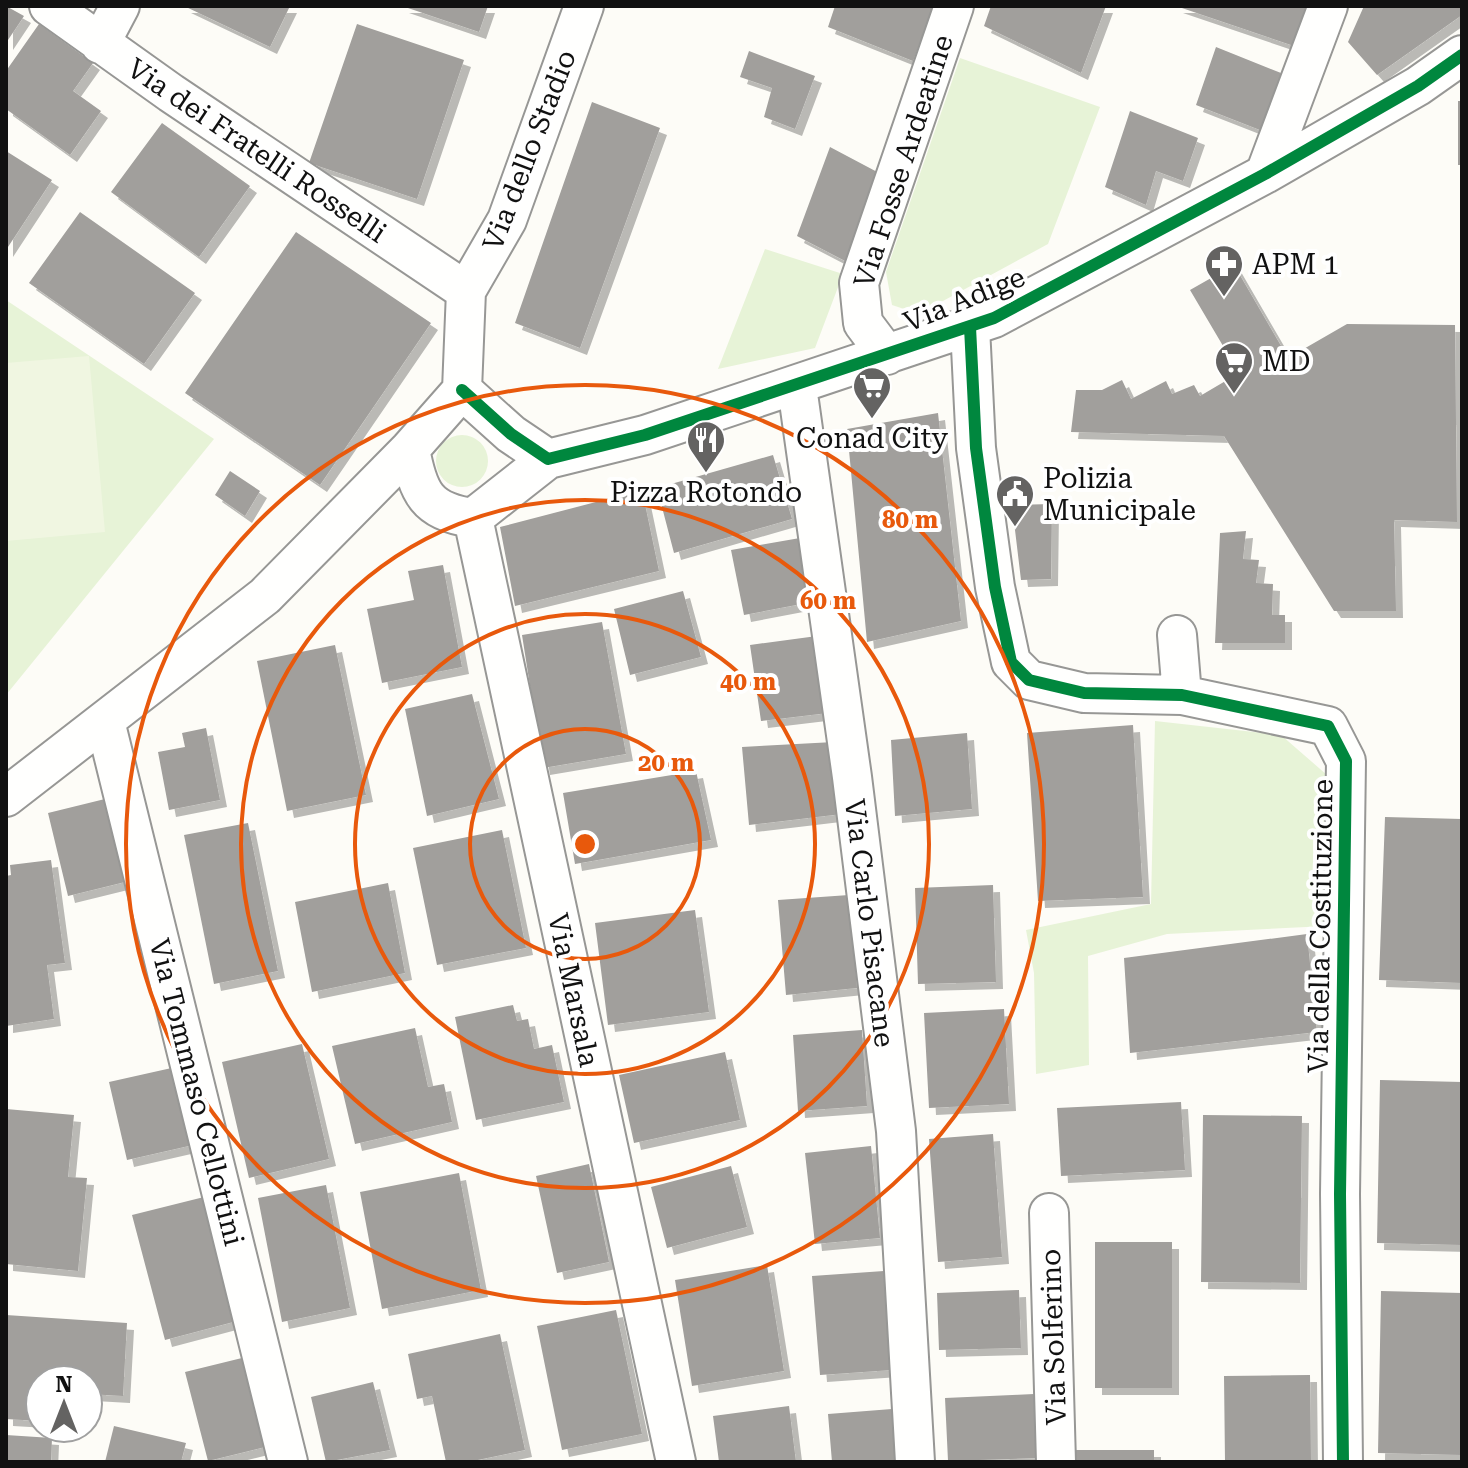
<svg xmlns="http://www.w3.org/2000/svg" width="1468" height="1468" viewBox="0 0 1468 1468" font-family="'Roboto Serif',serif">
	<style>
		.green { fill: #e7f3d7 }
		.pitch { fill: #f0f6e1 }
		.building { fill: #a19f9c; filter: url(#shadow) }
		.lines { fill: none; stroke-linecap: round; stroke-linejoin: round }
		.minor-casing { stroke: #979795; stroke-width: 42 }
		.minor { stroke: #fffffe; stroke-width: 38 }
		.cycleway-casing { stroke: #fff; stroke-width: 17 }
		.cycleway { stroke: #00873e; stroke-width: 12 }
		.ring { fill: none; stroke: #e8590c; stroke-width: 4 }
		.labels { text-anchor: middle; stroke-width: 8; stroke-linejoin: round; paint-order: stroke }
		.street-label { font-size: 28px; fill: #111; stroke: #fff }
		.poi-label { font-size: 28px; fill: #111; stroke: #fff; text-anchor: start }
		.centre { fill: #e8590c; stroke: #fff; stroke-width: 4 }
		.ring-label { font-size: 24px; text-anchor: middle; font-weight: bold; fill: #e8590c; stroke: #fff; stroke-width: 8; stroke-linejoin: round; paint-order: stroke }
	</style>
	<defs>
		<filter id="shadow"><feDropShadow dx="7" dy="7" stdDeviation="0" flood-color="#0004"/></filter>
	</defs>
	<rect width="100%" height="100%" fill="#fdfcf7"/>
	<path class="green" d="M960 58 1100 107 1048 244 919 314 892 305 886 272Z
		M765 249 843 274 815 348 718 369Z
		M6 300 214 439 6 695Z
		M436 461a26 26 0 1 1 52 0a26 26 0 1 1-52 0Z
		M1155 721 1281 735 1327 775V926L1167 934 1088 956 1089 1065 1036 1074 1034 973 1026 930 1151 904Z"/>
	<path class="pitch" d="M89 356 105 532 6 541V363Z"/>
	<path class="building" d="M6 6 24 16 6 43Z
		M184 6H290L270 47Z
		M402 6H488L479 32Z
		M835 6H934L913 61 828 27Z
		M991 6H1106L1081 73 984 26Z
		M1176 6H1307L1294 46Z
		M1364 6H1462V15L1377 75 1348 42Z
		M39 24 93 63 73 91 101 111 70 155 6 109V71Z
		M357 24 464 60 417 199 309 163Z
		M1216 47 1281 73 1260 130 1196 105Z
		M749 51 815 76 795 129 764 117 772 88 740 77Z
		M1458 101H1462V165H1458Z
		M592 102 660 128 580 348 515 323Z
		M1130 111 1198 138 1183 181 1156 171 1146 205 1105 187Z
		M162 123 250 186 199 257 111 192Z
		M830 147 881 174 849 263 797 236Z
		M6 151 52 180 6 250Z
		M80 212 195 293 144 364 29 283Z
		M296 232 431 323 320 485 185 393Z
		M1234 265 1288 358 1347 324 1455 325 1457 522 1394 520 1396 611H1334L1224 436 1071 432 1076 390H1102L1122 380 1131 399 1166 381 1172 394 1194 385 1200 396 1239 373 1190 290Z
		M938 413 961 621 867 642 847 429Z
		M773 455 792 519 674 553 657 488Z
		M230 471 260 491 245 516 215 495Z
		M642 490 659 571 515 606 500 527Z
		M1052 504 1051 579 1021 580 1012 505Z
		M1246 531 1243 559 1259 560 1256 583 1273 584 1272 615H1285V643H1215L1220 533Z
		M800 538 812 602 744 615 731 550Z
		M443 565 462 667 382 683 367 609 414 600 408 571Z
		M683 591 701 657 630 675 614 609Z
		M602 622 626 754 543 768 522 635Z
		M817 636 828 713 761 721 750 645Z
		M335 645 366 795 287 811 257 661Z
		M472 694 499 799 427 816 405 709Z
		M1133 725 1143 897 1038 901 1027 733Z
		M206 728 220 800 169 810 158 752 185 747 182 733Z
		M967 733 972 809 895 816 891 740Z
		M834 742 842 814 749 825 742 747Z
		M696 771 711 840 575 864 563 793Z
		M109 798 129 881 68 896 48 813Z
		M1385 817 1462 819V983L1379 980Z
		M248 823 278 971 214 984 184 835Z
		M502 830 526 948 437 965 413 848Z
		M51 860 65 963 47 965 54 1019 6 1026V876L11 875 10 865Z
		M388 883 405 973 312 992 295 902Z
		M993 885 996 982 918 984 915 888Z
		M849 895 857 988 786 995 778 900Z
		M695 910 709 1012 608 1025 595 923Z
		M1307 934 1317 1032 1130 1053 1124 958Z
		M513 1005 517 1021 528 1019 534 1049 552 1045 564 1102 476 1120 455 1017Z
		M1004 1009 1009 1104 929 1108 924 1013Z
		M415 1028 428 1087 444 1084 452 1122 355 1144 332 1046Z
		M862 1030 867 1106 798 1111 793 1035Z
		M302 1044 329 1159 249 1178 222 1062Z
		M725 1052 740 1120 634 1143 619 1075Z
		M176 1067 193 1145 127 1160 109 1082Z
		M1380 1080 1462 1082V1245L1377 1243Z
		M1181 1102 1185 1170 1061 1176 1057 1108Z
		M6 1109 74 1115 68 1177 87 1178 78 1271 6 1264Z
		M1203 1115 1302 1116 1300 1283 1201 1282Z
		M993 1134 1002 1257 938 1262 929 1139Z
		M871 1146 880 1238 815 1244 805 1153Z
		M589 1164 609 1262 557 1273 536 1176Z
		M731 1166 747 1227 667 1248 651 1187Z
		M459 1173 481 1290 382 1309 360 1192Z
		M326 1185 350 1308 282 1322 258 1198Z
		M204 1197 237 1321 165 1340 132 1215Z
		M1095 1242H1172V1388H1095Z
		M767 1265 784 1371 692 1386 675 1280Z
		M884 1271 892 1370 820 1375 812 1276Z
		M1019 1290 1021 1348 939 1350 937 1293Z
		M1381 1291 1462 1293V1455L1378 1453Z
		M616 1310 642 1434 562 1450 537 1326Z
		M6 1315 127 1323 123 1396 88 1394V1380H40V1421L6 1419Z
		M500 1334 525 1450 468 1462H446L432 1396 417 1399 408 1354Z
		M246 1357 269 1446 208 1461 185 1372Z
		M1310 1375 1311 1462H1225L1224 1376Z
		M373 1382 390 1450 326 1462 311 1397Z
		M1034 1394 1037 1458 948 1461 945 1398Z
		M789 1406 796 1462H719L713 1416Z
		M892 1409 897 1462H832L828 1414Z
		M114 1426 186 1443 181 1462H105Z
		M6 1435 52 1438 51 1462H6Z
		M1074 1450H1154V1462H1074Z"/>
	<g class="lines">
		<defs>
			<path id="minor" d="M49 6 171 93 466 291
				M100 44 120 6
				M1265 174 1328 6
				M466 291 507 220 584 6
				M970 327 976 448 995 587 1011 662 1029 680 1084 693 1182 695 1328 726 1346 761 1340 1194 1343 1462
				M887 355 863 323 859 283 954 6
				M797 387 852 777 896 1131 915 1462
				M462 390 511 434 548 459 645 435 994 318 1265 174 1418 86 1462 55
				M410 449C418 492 426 512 473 518L548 459
				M473 518 676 1462
				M1177 635 1182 695
				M105 721 288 1462
				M6 797 265 596 410 449 462 390 466 291
				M1049 1213 1056 1462"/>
		</defs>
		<use href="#minor" class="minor-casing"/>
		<use href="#minor" class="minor"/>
		<defs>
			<path id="cycleway" d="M970 327 976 448 995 587 1011 662 1029 680 1084 693 1182 695 1328 726 1346 761 1340 1194 1343 1462
				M462 390 511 434 548 459 645 435 994 318 1265 174 1418 86 1462 55"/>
		</defs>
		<use href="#cycleway" class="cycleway-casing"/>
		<use href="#cycleway" class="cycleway"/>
	</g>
	<g class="ring">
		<circle cx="585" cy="844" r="115"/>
		<circle cx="585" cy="844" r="230"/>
		<circle cx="585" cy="844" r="344"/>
		<circle cx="585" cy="844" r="459"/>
	</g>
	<defs>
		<symbol id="pharmacy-pin" viewBox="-11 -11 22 30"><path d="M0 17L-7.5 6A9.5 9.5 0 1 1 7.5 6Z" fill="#646362" stroke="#fff"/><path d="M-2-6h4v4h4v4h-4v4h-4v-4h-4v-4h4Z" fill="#fff"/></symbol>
		<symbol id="supermarket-pin" viewBox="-11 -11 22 30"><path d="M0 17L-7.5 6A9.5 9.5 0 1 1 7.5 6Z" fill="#646362" stroke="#fff"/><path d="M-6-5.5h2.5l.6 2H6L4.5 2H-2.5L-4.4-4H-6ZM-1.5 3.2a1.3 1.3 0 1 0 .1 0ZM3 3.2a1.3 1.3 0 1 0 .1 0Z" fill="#fff"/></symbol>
		<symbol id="restaurant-pin" viewBox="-11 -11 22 30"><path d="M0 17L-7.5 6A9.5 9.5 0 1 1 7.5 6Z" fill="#646362" stroke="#fff"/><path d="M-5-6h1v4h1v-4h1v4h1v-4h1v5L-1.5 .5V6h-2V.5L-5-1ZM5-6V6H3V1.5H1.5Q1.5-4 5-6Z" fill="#fff"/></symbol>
		<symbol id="civic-pin" viewBox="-11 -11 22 30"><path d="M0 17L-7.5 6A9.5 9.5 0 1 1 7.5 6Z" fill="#646362" stroke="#fff"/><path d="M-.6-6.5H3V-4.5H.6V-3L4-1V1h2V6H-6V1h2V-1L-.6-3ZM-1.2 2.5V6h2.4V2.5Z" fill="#fff"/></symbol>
	</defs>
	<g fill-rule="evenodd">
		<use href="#pharmacy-pin" x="1202" y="242" width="44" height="60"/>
		<use href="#supermarket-pin" x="1212" y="339" width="44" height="60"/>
		<use href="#supermarket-pin" x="850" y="364" width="44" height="60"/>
		<use href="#restaurant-pin" x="684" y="418" width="44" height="60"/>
		<use href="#civic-pin" x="993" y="472" width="44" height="60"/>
	</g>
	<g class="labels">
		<g class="street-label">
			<text transform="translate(257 150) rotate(34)" y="10">Via dei Fratelli Rosselli</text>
			<text transform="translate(529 150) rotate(-69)" y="10">Via dello Stadio</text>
			<text transform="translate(903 161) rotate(-72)" y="10">Via Fosse Ardeatine</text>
			<text transform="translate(964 299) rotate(-22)" y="10">Via Adige</text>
			<text transform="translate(870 923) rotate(83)" y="10">Via Carlo Pisacane</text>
			<text transform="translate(1320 926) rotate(-89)" y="10">Via della Costituzione</text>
			<text transform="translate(574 990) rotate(78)" y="10">Via Marsala</text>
			<text transform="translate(197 1092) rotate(76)" y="10">Via Tommaso Cellottini</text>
			<text transform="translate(1053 1337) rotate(-92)" y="10">Via Solferino</text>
		</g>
		<g class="poi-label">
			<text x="1252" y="274">APM 1</text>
			<text x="1262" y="371">MD</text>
			<text x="872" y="448" text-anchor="middle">Conad City</text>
			<text x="1043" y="488">Polizia<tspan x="1043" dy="32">Municipale</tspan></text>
			<text x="706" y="502" text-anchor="middle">Pizza Rotondo</text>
		</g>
	</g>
	<circle cx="585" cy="844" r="12" class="centre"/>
	<g class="ring-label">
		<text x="910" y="528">80 m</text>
		<text x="828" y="609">60 m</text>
		<text x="748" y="690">40 m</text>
		<text x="666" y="771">20 m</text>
	</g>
	<rect width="1468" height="1468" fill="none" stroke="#111111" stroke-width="16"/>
	<g transform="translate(64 1404)"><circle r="38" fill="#ffffff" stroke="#a0a0a0" stroke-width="2"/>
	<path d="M0-6L14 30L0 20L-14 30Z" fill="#646362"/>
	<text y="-12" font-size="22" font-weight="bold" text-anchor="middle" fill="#111111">N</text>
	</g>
</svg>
